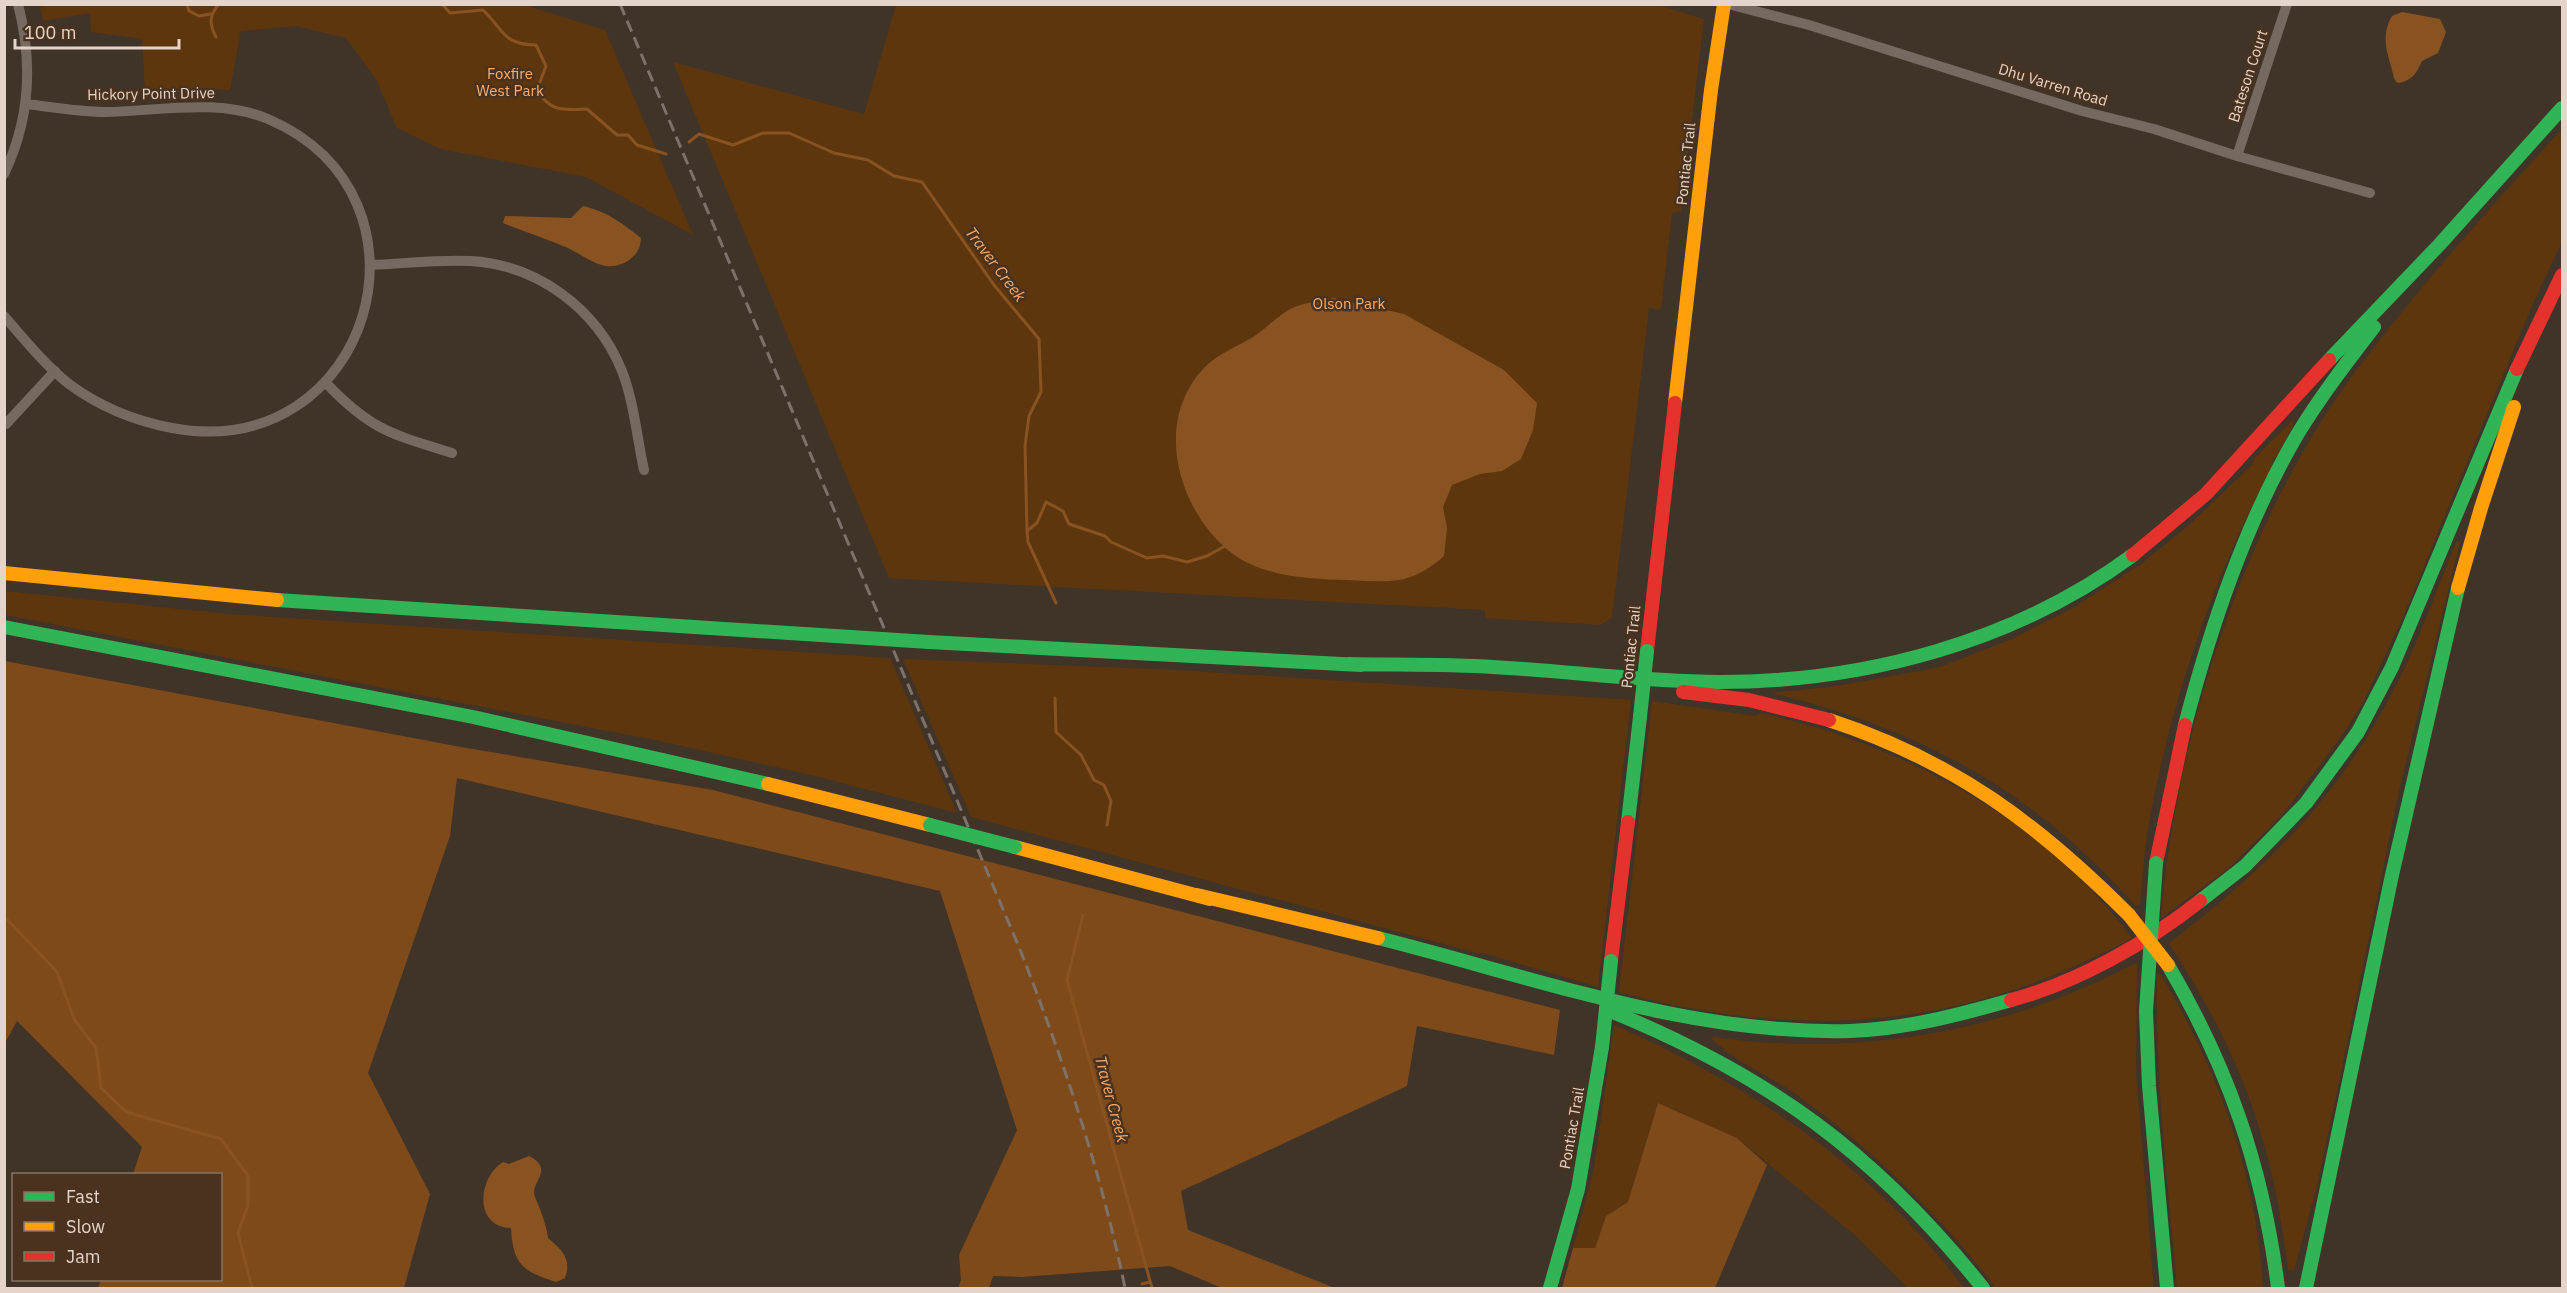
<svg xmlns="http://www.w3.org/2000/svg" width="2567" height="1293" viewBox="0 0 2567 1293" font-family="'IBM Plex Sans',sans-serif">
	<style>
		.green { fill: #5d360e }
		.forest { fill: #7e4a1a }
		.water { fill: #895321 }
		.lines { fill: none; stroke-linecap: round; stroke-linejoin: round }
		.stream { stroke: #895321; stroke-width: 3 }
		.street { stroke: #76695f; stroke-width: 10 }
		.fast { stroke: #30b455; stroke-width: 14 }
		.slow { stroke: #ff9f0a; stroke-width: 14 }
		.jam { stroke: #e5322d; stroke-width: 14 }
		.rail { stroke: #7c7269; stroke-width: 3; stroke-dasharray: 12 6; stroke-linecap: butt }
		.fast-bridge { stroke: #30b455; stroke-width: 14 }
		.slow-bridge { stroke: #ff9f0a; stroke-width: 14 }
		.labels { text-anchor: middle; stroke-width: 5; stroke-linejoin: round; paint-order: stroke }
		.park-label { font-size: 15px; fill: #ffae6b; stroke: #4a321e }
		.street-label { font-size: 15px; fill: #e4d4c9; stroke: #4a321e }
		.water-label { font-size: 16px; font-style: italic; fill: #fbaa68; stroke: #4a321e }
	</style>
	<rect width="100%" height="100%" fill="#403328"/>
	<path class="green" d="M50 4H521L605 30 693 235 586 177 441 149 397 128 376 79 346 38 296 26 241 31 230 90 202 88 145 91 142 39 91 32 90 13 43 21 40 7Z
		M1655 4 1704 19 1681 211 1672 213 1661 310 1649 308 1612 618 1600 625 1485 618V610L889 578 673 62 864 114 896 5Z
		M2562 129V242L2531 308 2403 617 2363 703 2338 741 2281 816 2230 867 2161 918C2175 735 2248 511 2361 364 2424 282 2492 205 2562 129Z
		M2294 418 2293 426 2276 457 2273 458 2272 466C2213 578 2172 698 2149 822 2144 849 2143 877 2140 904L2136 906C2034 791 1920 728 1772 693L1838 686 1940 667 2012 639 2073 608 2141 564 2188 526 2253 464 2254 459Z
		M2456 542H2460L2399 791 2342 1068 2317 1186 2294 1270H2288C2273 1140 2240 1053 2169 943 2256 876 2323 814 2379 717 2411 662 2433 601 2456 542Z
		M4 591 229 614 890 658 957 813 811 775 660 741 5 615Z
		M903 659 1177 670 1631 700 1598 987 1483 953H1477L971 817Z
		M1652 701 1756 716 1761 713C1904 745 2043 819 2132 938 1963 1030 1802 1041 1619 992Z
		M2137 962 2136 1073 2154 1288H1996C1940 1215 1875 1152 1800 1097 1772 1077 1737 1063 1712 1039L1713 1037C1860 1058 2006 1032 2137 962Z
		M2160 973C2218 1070 2257 1175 2263 1288H2177C2168 1184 2155 1080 2157 975Z
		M1614 1025C1749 1084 1876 1169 1964 1288H1908L1857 1237 1737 1138 1658 1103 1628 1202 1606 1216 1595 1248H1573L1594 1168Z"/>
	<path class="forest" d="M5 661 461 747 713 790 1560 1010 1554 1055 1417 1026 1407 1086 1181 1191 1188 1230 1335 1288H1222L1170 1266 1022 1277 993 1276 989 1288H958L961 1280 959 1255 1017 1130 940 891 457 778 450 836 368 1073 430 1194 404 1288H98L101 1280H220V1174H133L142 1147 17 1021 5 1043Z
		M1658 1103 1737 1138 1767 1165 1715 1288H1562L1573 1248H1595L1606 1216 1628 1202Z"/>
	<path class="water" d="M2402 12 2440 19 2446 32 2438 53 2422 61C2417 73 2411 82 2397 83L2394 78C2389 55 2379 39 2392 16Z
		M583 206C606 211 622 223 641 238 641 256 623 268 606 266 593 264 579 253 568 248 547 239 524 232 503 223L505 216 571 218Z
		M1333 298 1404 314 1504 370 1537 403 1533 430 1521 459 1502 471 1480 474 1452 485 1443 507 1447 528 1444 556C1410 586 1390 582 1347 580 1309 579 1261 577 1229 551 1176 507 1153 419 1206 366 1218 354 1238 346 1253 337 1267 328 1281 312 1297 306 1309 302 1321 301 1333 298Z
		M529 1156C556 1170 529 1182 535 1197 541 1211 546 1223 548 1238 562 1250 572 1259 565 1278L556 1282C522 1271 513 1264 511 1228 473 1227 478 1177 503 1162L509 1164Z"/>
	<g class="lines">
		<path class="stream" d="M187 4 189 11 199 16 211 14
			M442 4 450 13 483 10C504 30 503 45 536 45L546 66 537 90C550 112 563 110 587 109L617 135H628L637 145 666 154
			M216 37C209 24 209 16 219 4
			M689 142 699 134 733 145 763 133H789L834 153 868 160 894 176 922 182 994 285 1039 339 1041 392 1029 416 1025 446 1027 531 1028 542 1056 603
			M1027 531 1037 523 1046 502 1063 511 1069 524 1105 536 1111 542 1147 558 1163 556 1187 562 1207 556 1225 546
			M1055 698 1056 732 1081 755 1094 780 1104 785 1107 792 1111 801 1107 825
			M1083 915 1067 980 1152 1288
			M4 916 57 972 74 1019 96 1048 101 1088 126 1112 221 1139 248 1176V1205L238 1233 252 1288
			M1142 1284 1150 1282"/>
		<path class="street" d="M1728 4 1809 25 2082 111 2154 129 2237 156 2370 193
			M2237 156 2287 4
			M4 174C30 120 33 62 18 4
			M370 265C403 264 438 259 471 261 538 265 597 309 622 371 634 402 637 438 644 470
			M4 316C25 340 45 365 69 384 100 407 135 421 172 428 371 465 449 196 268 119 218 98 159 111 105 112 79 112 52 107 26 104
			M327 384C372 431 392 434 452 453
			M6 424 55 371"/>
		<path class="fast" d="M2329 360 2440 244 2562 108
			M277 600 851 637
			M4 627 473 717 768 784
			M929 642 1361 665
			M1348 664C1396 665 1445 664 1493 667 1569 671 1644 682 1719 682 1865 682 2015 642 2133 555
			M2185 725C2211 626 2245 524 2297 435 2320 397 2347 362 2374 327
			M1628 822 1640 717
			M2200 901 2245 866 2306 803 2358 732 2392 667 2517 369
			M1378 938C1534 977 1688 1035 1850 1031 1905 1029 1959 1015 2011 1000
			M2168 965C2229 1069 2263 1168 2278 1288
			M1608 1010C1768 1075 1875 1153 1983 1288
			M2146 1011 2149 1086 2167 1288
			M1550 1288 1578 1189 1602 1047
			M2306 1288 2392 875 2458 588"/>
		<path class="slow" d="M1675 403 1711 90 1724 4
			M4 573 277 600
			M2458 588 2481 508 2514 407
			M1829 720C1954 761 2037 823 2129 915
			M768 784 930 825
			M1015 847 1210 899
			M1197 895 1378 938"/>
		<path class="jam" d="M2517 369 2562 275
			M2133 555 2206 494 2329 360
			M1647 651 1675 403
			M1683 692 1749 700 1829 720
			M2156 863 2185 725
			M1611 961 1628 822
			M2011 1000C2076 983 2147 943 2200 901"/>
		<path class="rail" d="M620 4 1019 947C1063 1059 1101 1171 1125 1288"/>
		<path class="fast-bridge" d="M851 637 929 642
			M1640 717 1647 651
			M930 825 1015 847
			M2146 1011 2156 863
			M1602 1047 1611 961"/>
		<path class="slow-bridge" d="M2129 915 2168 965"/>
	</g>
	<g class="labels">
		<g class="park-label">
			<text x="510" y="79">Foxfire<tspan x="510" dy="17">West Park</tspan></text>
			<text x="1349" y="309">Olson Park</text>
		</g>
		<g class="street-label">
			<text transform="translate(2248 76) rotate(-72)" y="5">Bateson Court</text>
			<text transform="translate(2053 85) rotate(17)" y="5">Dhu Varren Road</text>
			<text transform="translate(151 94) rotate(-1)" y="5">Hickory Point Drive</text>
			<text transform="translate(1686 164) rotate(-84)" y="5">Pontiac Trail</text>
			<text transform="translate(1631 647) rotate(-84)" y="5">Pontiac Trail</text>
			<text transform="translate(1572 1128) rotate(-80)" y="5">Pontiac Trail</text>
		</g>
		<g class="water-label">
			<text transform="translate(996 264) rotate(53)" y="6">Traver Creek</text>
			<text transform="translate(1112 1099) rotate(75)" y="6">Traver Creek</text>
		</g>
	</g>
	<rect width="2567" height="1293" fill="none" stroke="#e4d4c9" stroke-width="12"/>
	<rect x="12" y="1173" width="210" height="108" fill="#4a321e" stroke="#887362" stroke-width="1.5"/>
	<rect x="24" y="1192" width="30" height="9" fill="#30b455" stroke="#887362" stroke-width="1.5"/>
	<text x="66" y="1203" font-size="18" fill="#e4d4c9">Fast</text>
	<rect x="24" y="1222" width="30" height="9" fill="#ff9f0a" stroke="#887362" stroke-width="1.5"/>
	<text x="66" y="1233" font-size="18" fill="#e4d4c9">Slow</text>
	<rect x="24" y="1252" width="30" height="9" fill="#e5322d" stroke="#887362" stroke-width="1.5"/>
	<text x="66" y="1263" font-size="18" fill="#e4d4c9">Jam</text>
	<path d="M15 39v9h164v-9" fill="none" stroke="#e4d4c9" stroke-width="3"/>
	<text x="24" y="39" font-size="18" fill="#e4d4c9" stroke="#4a321e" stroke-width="4.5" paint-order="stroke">100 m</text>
</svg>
